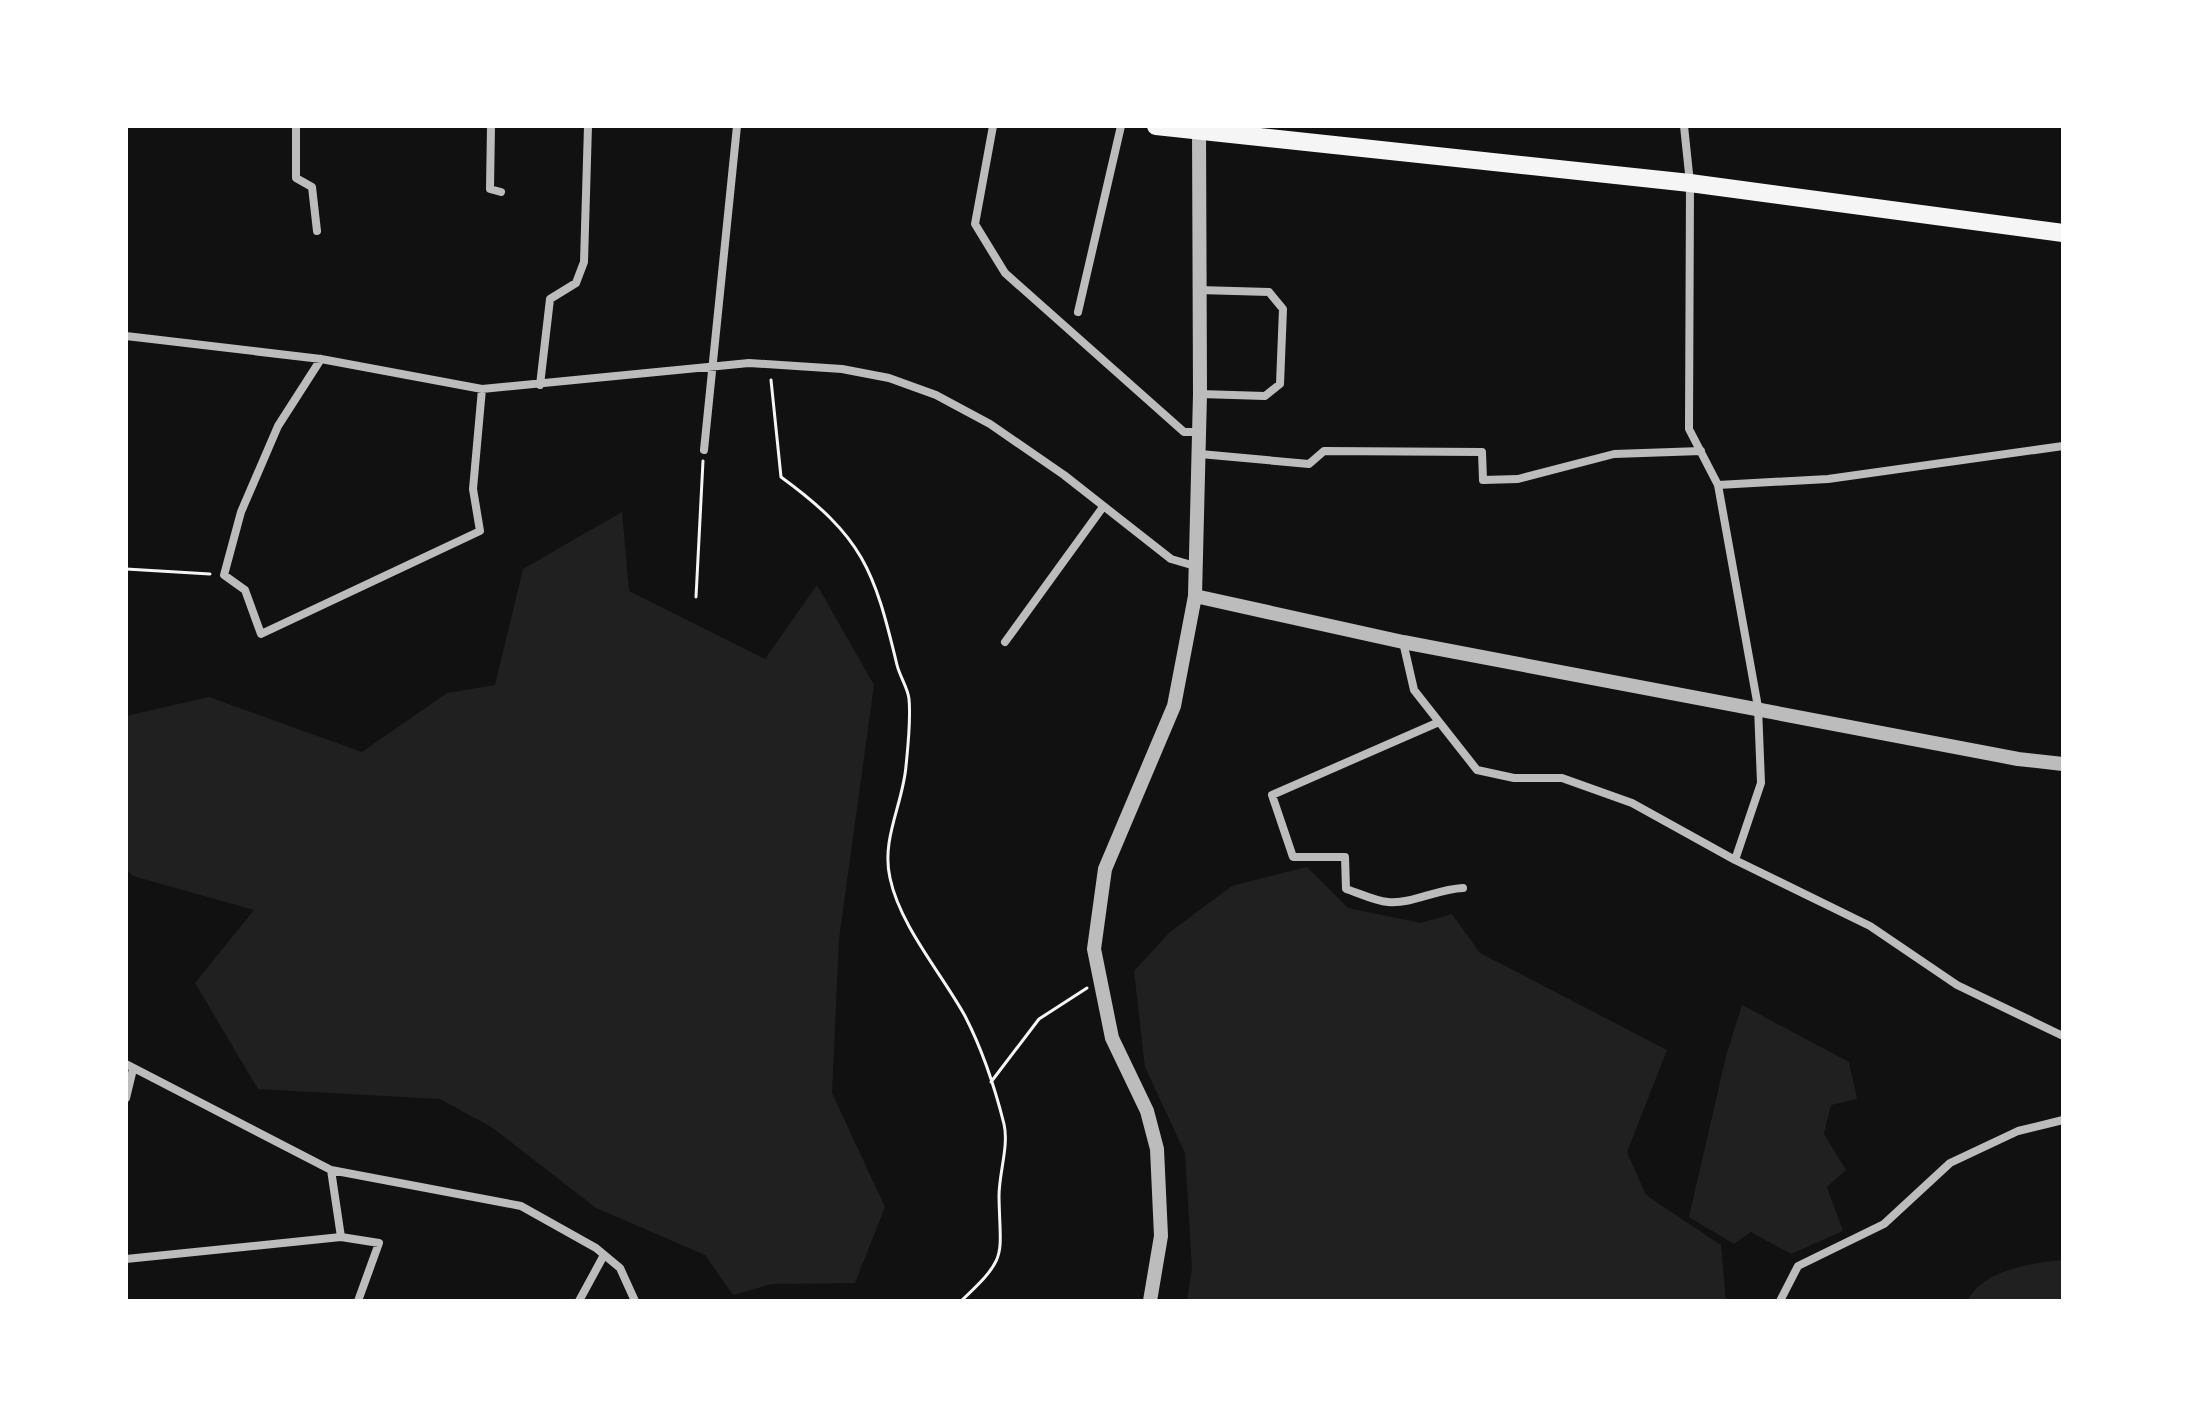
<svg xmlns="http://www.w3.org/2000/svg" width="2189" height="1427" viewBox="0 0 2189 1427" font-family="'Asap Condensed',sans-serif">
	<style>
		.green { fill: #202020 }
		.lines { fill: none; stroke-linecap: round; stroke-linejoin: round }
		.path { stroke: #f5f5f5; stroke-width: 3 }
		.minor { stroke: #bcbcbc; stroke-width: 8 }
		.tertiary { stroke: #bcbcbc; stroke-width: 14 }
		.primary { stroke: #f5f5f5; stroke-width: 18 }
	</style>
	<rect width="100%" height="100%" fill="#111"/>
	<path class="green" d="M622 512 629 591 765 659 817 585 874 685 839 939 832 1093 885 1207 855 1283 772 1284 733 1295 705 1255 596 1208 493 1128 440 1099 258 1089 195 983 254 910 133 876 126 869V716L209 697 362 752 447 693 495 685 523 569Z
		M1307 867 1348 908 1421 923 1452 914 1480 953 1667 1050 1627 1152 1646 1195 1721 1245 1726 1301H1187L1192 1268 1185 1153 1145 1067 1134 971 1170 932 1232 886Z
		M1742 1005 1849 1062 1857 1099 1831 1105 1824 1134 1846 1170 1827 1187 1843 1231 1791 1254 1751 1232 1734 1244 1689 1217 1726 1056Z
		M2063 1260V1301H1967C1983 1270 2030 1263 2063 1260Z"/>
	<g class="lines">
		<path class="path" d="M771 380 781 477C863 537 874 569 897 665 900 677 908 688 909 699 911 720 908 746 906 766 903 804 881 839 890 878 900 926 942 974 965 1016 982 1049 995 1088 1004 1124 1009 1146 999 1173 999 1196 1000 1258 1009 1256 961 1301
			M126 569 210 574
			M696 597 703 461
			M991 1082 1039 1019 1087 988"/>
		<path class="minor" d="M296 126V178L312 187 317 231
			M491 126 490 189 501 192
			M993 126 975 224 1005 273 1184 432H1199
			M1684 126 1690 183 1689 429 1718 485 1758 707 1761 783 1735 860
			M1199 290 1269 292 1283 309 1280 384 1265 396 1200 394
			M1078 312 1121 126
			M126 336 321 359 482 389 749 363 842 369 889 378 936 395 990 424 1064 475 1171 559 1195 566
			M321 359 278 426 241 512 224 575 245 590 261 634 480 531 473 489 482 389
			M540 385 550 299 576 283 584 262 588 126
			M704 450 737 126
			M1200 454 1309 464 1324 451 1482 452 1483 480 1518 479 1614 454 1701 451
			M1718 485 1828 479 2063 446
			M1005 642 1103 507
			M1403 642 1414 690 1477 770 1514 778H1562L1632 803 1735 860 1870 926 1957 985 2063 1036
			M1439 722 1272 795 1293 857H1345L1346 889C1359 893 1374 901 1388 902 1413 904 1437 889 1463 888
			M126 1064 331 1170 521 1206 596 1248 620 1268 635 1301
			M126 1098 133 1069
			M331 1170 341 1237
			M126 1259 341 1237 379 1243 358 1301
			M579 1301 604 1255
			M1780 1301 1798 1266 1884 1224 1950 1163 2018 1131 2063 1120"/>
		<path class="tertiary" d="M1195 596 1403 642 2018 759 2063 764
			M1150 1301 1161 1236 1157 1149 1147 1111 1112 1038 1094 949 1105 869 1174 706 1195 596 1200 394 1199 126"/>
		<path class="primary" d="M1156 126 1690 183 2063 233"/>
	</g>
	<rect width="2189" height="1427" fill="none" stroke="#ffffff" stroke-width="256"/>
</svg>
